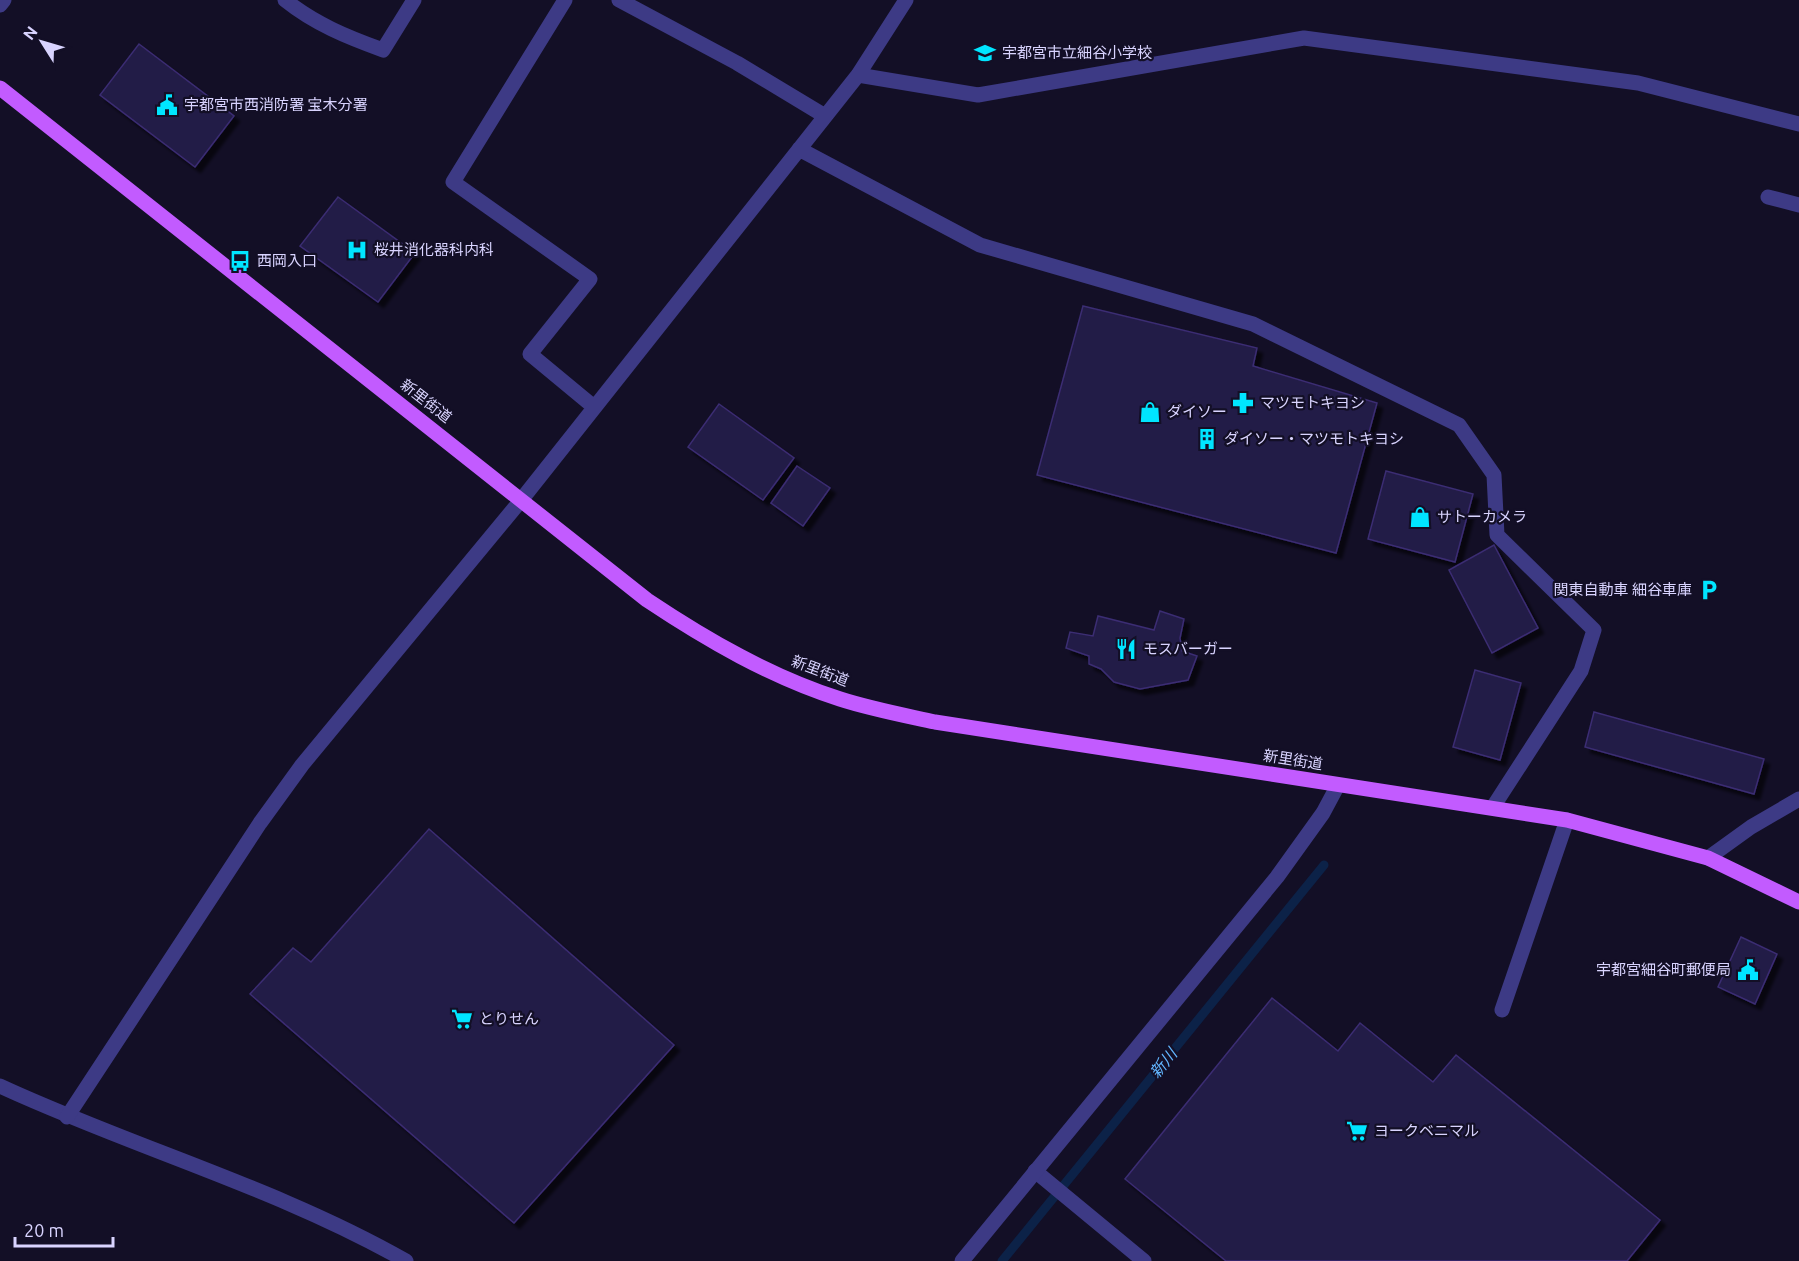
<svg xmlns="http://www.w3.org/2000/svg" width="1799" height="1261" viewBox="0 0 1799 1261" font-family="Ubuntu,'Noto Sans JP',sans-serif">
	<style>
		.lines { fill: none; stroke-linecap: round; stroke-linejoin: round }
		.stream { stroke: #0c2248; stroke-width: 9 }
		.building { fill: #241b47; stroke: #3b2d73; stroke-width: 1.5; filter: url(#shadow) }
		.service { stroke: #3d3a85; stroke-width: 15 }
		.minor { stroke: #3d3a85; stroke-width: 15 }
		.tertiary { stroke: #3d3a85; stroke-width: 15 }
		.primary { stroke: #c25bff; stroke-width: 15 }
		.labels { text-anchor: middle; stroke-width: 4.5; stroke-linejoin: round; paint-order: stroke }
		.poi-label { font-size: 15px; fill: #d9d4ff; stroke: #130f26; text-anchor: start }
		.street-label { font-size: 15px; fill: #d9d4ff; stroke: #130f26 }
		.water-label { font-size: 16px; font-style: italic; fill: #62b6ff; stroke: #130f26 }
	</style>
	<defs>
		<filter id="shadow"><feDropShadow dx="5.5" dy="5.5" stdDeviation="1.5" flood-color="#0009"/></filter>
	</defs>
	<rect width="100%" height="100%" fill="#130f26"/>
	<g class="lines">
		<path class="stream" d="M1002 1261 1324 865"/>
	</g>
	<path class="building" d="M139 44 234 116 195 167 100 95Z
		M338 197 415 253 378 302 300 246Z
		M1083 306 1257 348 1253 366 1377 403 1336 553 1037 475Z
		M719 404 794 458 763 500 688 447Z
		M797 466 830 488 803 526 771 503Z
		M1386 471 1473 494 1455 562 1368 539Z
		M1494 545 1538 628 1492 653 1449 570Z
		M1160 611 1184 619 1180 638 1182 651 1197 656 1188 680 1140 689 1114 682 1101 669 1089 664V656L1066 648 1070 632 1093 636 1098 616 1154 630Z
		M1475 670 1521 683 1500 760 1453 747Z
		M1594 712 1764 759 1754 794 1585 747Z
		M429 829 674 1045 514 1223 250 994 293 948 311 962Z
		M1741 937 1777 954 1755 1004 1718 987Z
		M1272 998 1338 1051 1360 1023 1433 1082 1456 1055 1660 1220 1627 1261H1226L1125 1179Z"/>
	<g class="lines">
		<path class="service" d="M1035 1171 1144 1261"/>
		<path class="minor" d="M285 0C315 24 347 37 383 50L414 0
			M565 0 453 182 590 279 530 354 594 407
			M619 0 737 63 825 116
			M0 5 4 0
			M858 75 978 95 1304 38 1638 83 1799 124
			M799 149 980 245 1253 324 1459 425 1494 475 1497 535 1594 630 1581 671 1493 807
			M1768 197 1799 205
			M522 499 858 75 906 0
			M1502 1010 1567 820
			M0 1086C134 1148 278 1188 406 1261"/>
		<path class="tertiary" d="M1708 858 1751 827 1799 799
			M67 1117 260 823 302 765 522 499
			M962 1261 1277 877 1323 813 1338 785"/>
		<path class="primary" d="M0 88 647 600C707 640 771 677 840 699 871 709 903 715 935 722L1567 820 1708 858 1799 902"/>
	</g>
	<defs>
		<symbol id="school-bare" viewBox="-9 -9 18 18"><path d="M0-5L7-2L0 1L-7-2ZM-4 1L0 2.5L4 1V4Q0 6-4 4Z" fill="#00e5ff" stroke="#130f26" stroke-width="2.5" paint-order="stroke"/></symbol>
		<symbol id="civic-bare" viewBox="-9 -9 18 18"><path d="M-.6-6.5H3V-4.5H.6V-3L4-1V1h2V6H-6V1h2V-1L-.6-3ZM-1.2 2.5V6h2.4V2.5Z" fill="#00e5ff" stroke="#130f26" stroke-width="2.5" paint-order="stroke"/></symbol>
		<symbol id="hospital-bare" viewBox="-9 -9 18 18"><path d="M-5-5h3v3.5h4V-5h3V5h-3V1.5h-4V5h-3Z" fill="#00e5ff" stroke="#130f26" stroke-width="2.5" paint-order="stroke"/></symbol>
		<symbol id="bus-bare" viewBox="-9 -9 18 18"><path d="M-5-6H5V4H4V6H2V4H-2V6H-4V4H-5ZM-3.5-4V0h7V-4ZM-3.5 1.2v1.5H-2V1.2ZM2 1.2v1.5H3.5V1.2Z" fill="#00e5ff" stroke="#130f26" stroke-width="2.5" paint-order="stroke"/></symbol>
		<symbol id="pharmacy-bare" viewBox="-9 -9 18 18"><path d="M-2-6h4v4h4v4h-4v4h-4v-4h-4v-4h4Z" fill="#00e5ff" stroke="#130f26" stroke-width="2.5" paint-order="stroke"/></symbol>
		<symbol id="shop-bare" viewBox="-9 -9 18 18"><path d="M-5-2.5h2.3a2.7 3.5 0 0 1 5.4 0H5L5.5 6h-11ZM-1.5-2.5h3a1.5 2.3 0 0 0-3 0Z" fill="#00e5ff" stroke="#130f26" stroke-width="2.5" paint-order="stroke"/></symbol>
		<symbol id="building-bare" viewBox="-9 -9 18 18"><path d="M-4-6H4V6H1V3H-1V6H-4ZM-2.5-4.3h1.7v1.8h-1.7ZM.8-4.3h1.7v1.8H.8ZM-2.5-1h1.7V.8h-1.7ZM.8-1h1.7V.8H.8Z" fill="#00e5ff" stroke="#130f26" stroke-width="2.5" paint-order="stroke"/></symbol>
		<symbol id="parking-bare" viewBox="-9 -9 18 18"><path d="M-3.5-5.5H1a3.5 3.5 0 0 1 0 7H-1V5.5H-3.5ZM-1-3.4V-.6H.8a1.4 1.4 0 0 0 0-2.8Z" fill="#00e5ff" stroke="#130f26" stroke-width="2.5" paint-order="stroke"/></symbol>
		<symbol id="restaurant-bare" viewBox="-9 -9 18 18"><path d="M-5-6h1v4h1v-4h1v4h1v-4h1v5L-1.5 .5V6h-2V.5L-5-1ZM5-6V6H3V1.5H1.5Q1.5-4 5-6Z" fill="#00e5ff" stroke="#130f26" stroke-width="2.5" paint-order="stroke"/></symbol>
		<symbol id="supermarket-bare" viewBox="-9 -9 18 18"><path d="M-6-5.5h2.5l.6 2H6L4.5 2H-2.5L-4.4-4H-6ZM-1.5 3.2a1.3 1.3 0 1 0 .1 0ZM3 3.2a1.3 1.3 0 1 0 .1 0Z" fill="#00e5ff" stroke="#130f26" stroke-width="2.5" paint-order="stroke"/></symbol>
	</defs>
	<g fill-rule="evenodd">
		<use href="#school-bare" x="970" y="38" width="30" height="30"/>
		<use href="#civic-bare" x="152" y="90" width="30" height="30"/>
		<use href="#hospital-bare" x="342" y="235" width="30" height="30"/>
		<use href="#bus-bare" x="225" y="246" width="30" height="30"/>
		<use href="#pharmacy-bare" x="1228" y="388" width="30" height="30"/>
		<use href="#shop-bare" x="1135" y="397" width="30" height="30"/>
		<use href="#building-bare" x="1192" y="424" width="30" height="30"/>
		<use href="#shop-bare" x="1405" y="502" width="30" height="30"/>
		<use href="#parking-bare" x="1694" y="575" width="30" height="30"/>
		<use href="#restaurant-bare" x="1111" y="634" width="30" height="30"/>
		<use href="#civic-bare" x="1733" y="955" width="30" height="30"/>
		<use href="#supermarket-bare" x="447" y="1004" width="30" height="30"/>
		<use href="#supermarket-bare" x="1342" y="1116" width="30" height="30"/>
	</g>
	<g class="labels">
		<g class="poi-label">
			<text x="1002" y="58">宇都宮市立細谷小学校</text>
			<text x="184" y="110">宇都宮市西消防署 宝木分署</text>
			<text x="374" y="255">桜井消化器科内科</text>
			<text x="257" y="266">西岡入口</text>
			<text x="1260" y="408">マツモトキヨシ</text>
			<text x="1167" y="417">ダイソー</text>
			<text x="1224" y="444">ダイソー・マツモトキヨシ</text>
			<text x="1437" y="522">サトーカメラ</text>
			<text x="1692" y="595" text-anchor="end">関東自動車 細谷車庫</text>
			<text x="1143" y="654">モスバーガー</text>
			<text x="1731" y="975" text-anchor="end">宇都宮細谷町郵便局</text>
			<text x="479" y="1024">とりせん</text>
			<text x="1374" y="1136">ヨークベニマル</text>
		</g>
		<g class="street-label">
			<text transform="translate(426 401) rotate(38)" y="5">新里街道</text>
			<text transform="translate(820 671) rotate(21)" y="5">新里街道</text>
			<text transform="translate(1293 760) rotate(9)" y="5">新里街道</text>
		</g>
		<g class="water-label">
			<text transform="translate(1163 1063) rotate(-51)" y="6">新川</text>
		</g>
	</g>
	<g transform="translate(42 42) rotate(307)" stroke="#130f26" stroke-width="4.5" paint-order="stroke">
	<path d="M0-4.5L10 22L0 15L-10 22Z" fill="#d9d4ff"/>
	<text y="-9" font-size="16" font-weight="bold" text-anchor="middle" fill="#d9d4ff">N</text>
	</g>
	<path d="M15 1237v9h98v-9" fill="none" stroke="#d9d4ff" stroke-width="3"/>
	<text x="24" y="1237" font-size="18" fill="#d9d4ff" stroke="#130f26" stroke-width="4.5" paint-order="stroke">20 m</text>
</svg>
